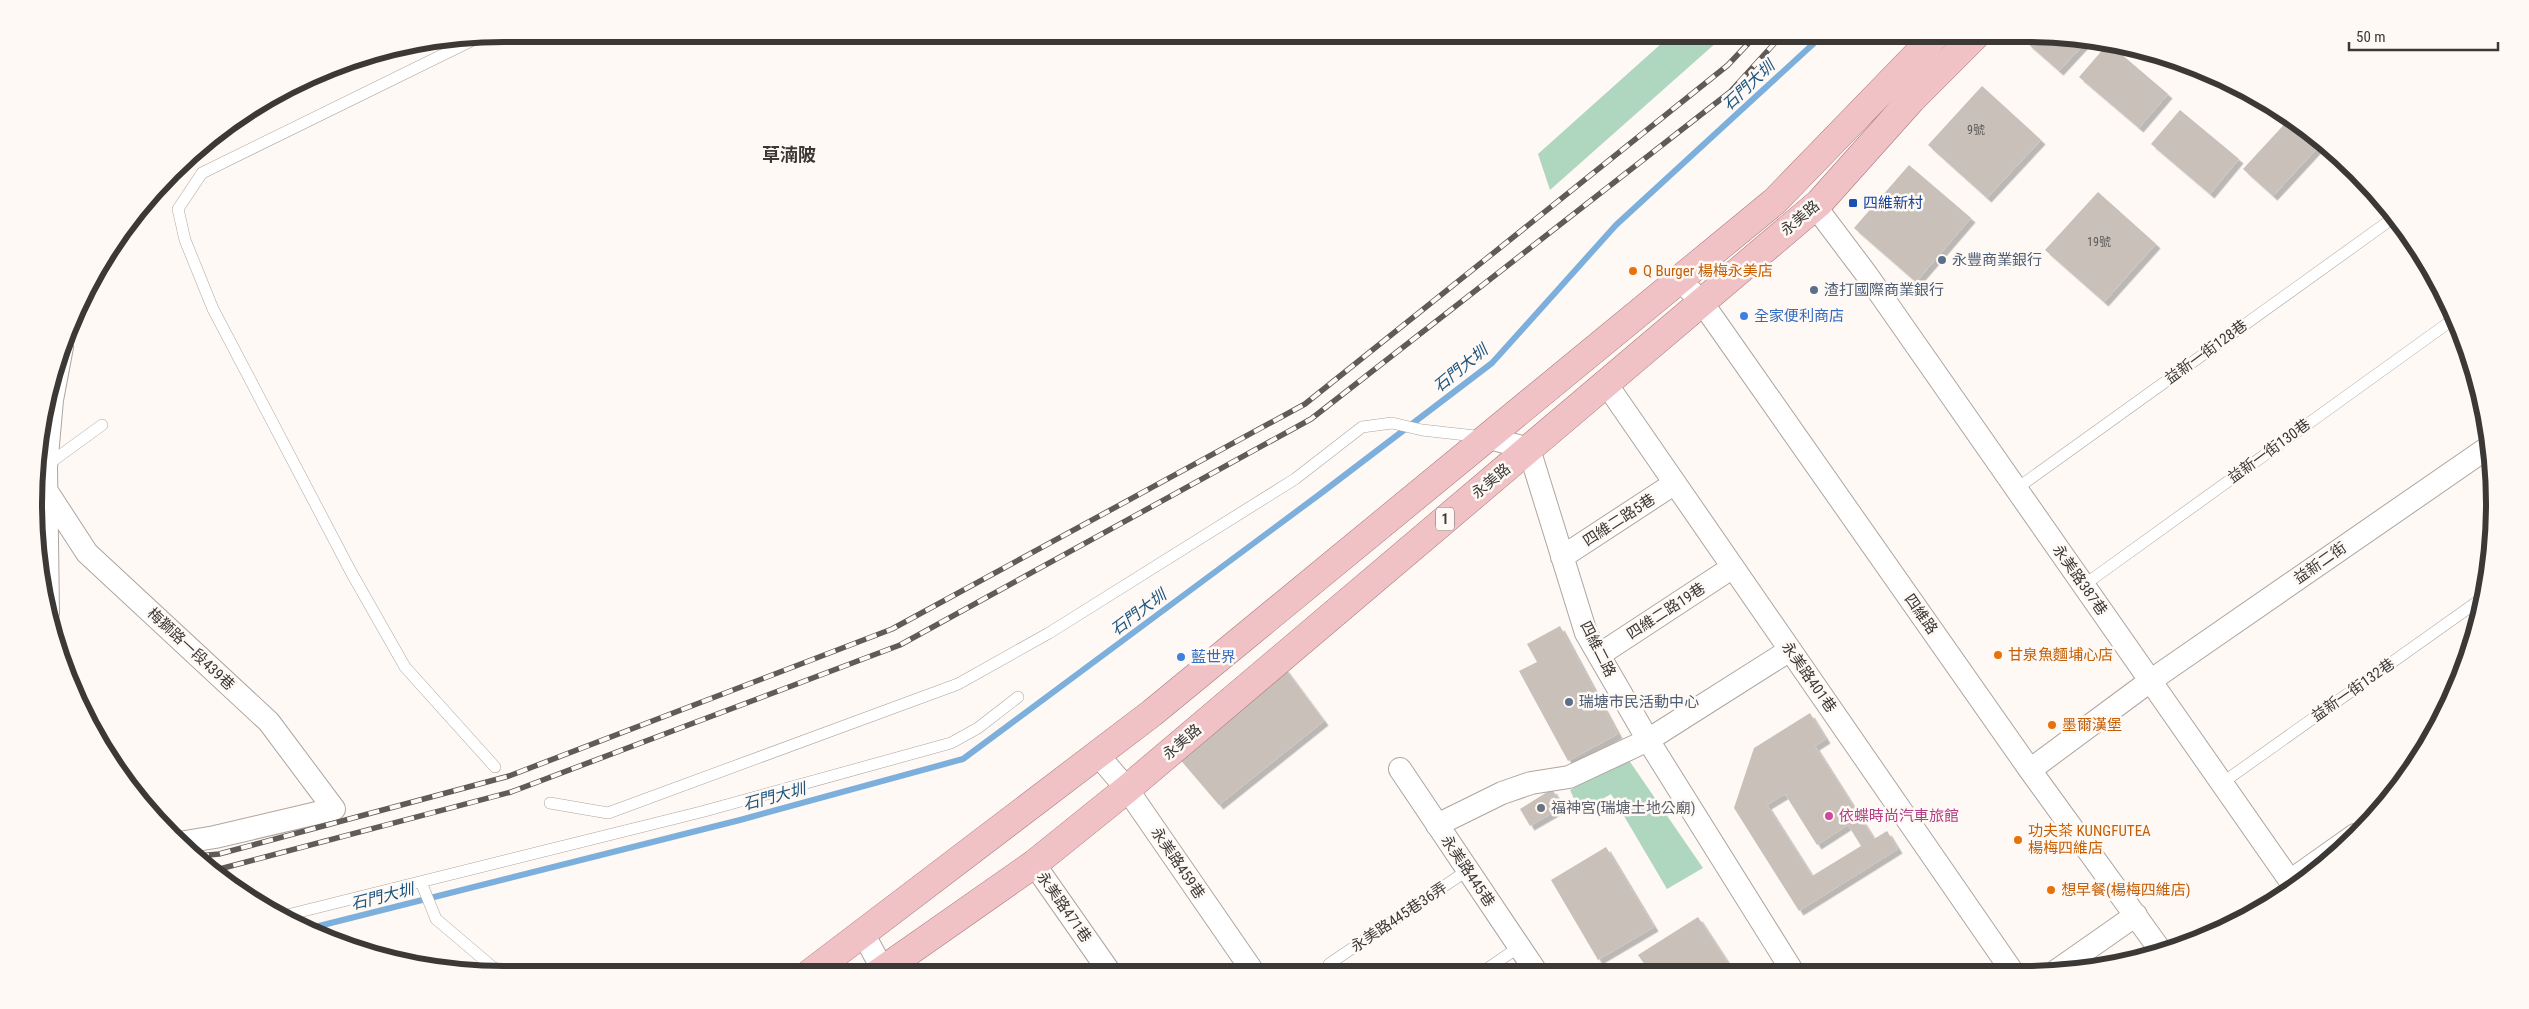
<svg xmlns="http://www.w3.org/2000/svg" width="2529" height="1009" viewBox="0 0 2529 1009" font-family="'Roboto Condensed','Noto Sans TC',sans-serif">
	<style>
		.green { fill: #afd6bf }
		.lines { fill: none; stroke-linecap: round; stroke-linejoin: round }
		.stream { stroke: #7cafdb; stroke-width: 6 }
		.building { fill: #c9c0ba; fill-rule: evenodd; filter: url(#shadow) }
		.service-casing { stroke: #aea5a0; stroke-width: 12 }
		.minor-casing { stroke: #aea5a0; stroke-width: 24 }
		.primary-casing { stroke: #aa787b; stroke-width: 29 }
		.service { stroke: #fff; stroke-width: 11 }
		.minor { stroke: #fff; stroke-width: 22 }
		.primary { stroke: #f0c2c6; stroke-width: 28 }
		.rail-casing { stroke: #5e5b58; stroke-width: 5.5 }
		.rail { stroke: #fef9f5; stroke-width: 4; stroke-dasharray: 11; stroke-linecap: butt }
		.transit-dot { fill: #1a4fb4; stroke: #fef9f5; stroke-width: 2 }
		.service-dot { fill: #5c6f8a; stroke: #fef9f5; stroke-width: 2 }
		.food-dot { fill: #e8710a; stroke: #fef9f5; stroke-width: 2 }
		.shop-dot { fill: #3f7fe0; stroke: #fef9f5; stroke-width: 2 }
		.worship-dot { fill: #6b7280; stroke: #fef9f5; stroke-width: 2 }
		.hotel-dot { fill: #d1479c; stroke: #fef9f5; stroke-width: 2 }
		.labels { text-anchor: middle; stroke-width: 5; stroke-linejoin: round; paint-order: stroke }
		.number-label { font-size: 12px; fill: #5e5a57 }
		.shield { fill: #fef9f5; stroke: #76726f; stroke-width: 1 }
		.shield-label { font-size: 14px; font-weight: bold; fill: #3b3836 }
		.transit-label { font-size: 15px; fill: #164399; stroke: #fef9f5; text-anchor: start }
		.street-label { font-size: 15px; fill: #3b3836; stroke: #fef9f5 }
		.service-label { font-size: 15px; fill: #4e5e75; stroke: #fef9f5; text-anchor: start }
		.food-label { font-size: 15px; fill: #c56008; stroke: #fef9f5; text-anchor: start }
		.shop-label { font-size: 15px; fill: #366cbe; stroke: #fef9f5; text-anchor: start }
		.worship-label { font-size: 15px; fill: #5b616d; stroke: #fef9f5; text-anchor: start }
		.hotel-label { font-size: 15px; fill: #b23c85; stroke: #fef9f5; text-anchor: start }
		.water-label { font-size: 16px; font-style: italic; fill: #1d557f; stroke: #fef9f5 }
		.quarter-label { font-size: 18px; font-weight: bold; fill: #3b3836; stroke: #fef9f5 }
		.rim { fill: none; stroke: #3b3836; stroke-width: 6 }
	</style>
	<defs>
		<filter id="shadow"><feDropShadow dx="4.5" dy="4.5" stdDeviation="0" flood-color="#0004"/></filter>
	</defs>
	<rect width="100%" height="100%" fill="#fef9f5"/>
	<path class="green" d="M1672 34H1726L1550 190 1538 154Z
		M1626 756 1703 868 1667 889 1611 794 1580 812 1570 790Z"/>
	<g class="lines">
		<path class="stream" d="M311 928 740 820 963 759 1320 494 1492 363 1616 225 1824 34"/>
	</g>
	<path class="building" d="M2034 35 2084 44 2059 71 2027 43Z
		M2105 47 2114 48 2168 94 2139 128 2079 77Z
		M1982 86 2041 140 1987 198 1928 145Z
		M2180 110 2239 159 2210 194 2151 144Z
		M2290 118 2323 142 2273 196 2243 169Z
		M1909 165 1971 218 1916 282 1854 228Z
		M2098 192 2156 244 2104 302 2045 250Z
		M1560 626 1618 734 1568 761 1519 671 1537 662 1527 644Z
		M1284 667 1324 721 1219 805 1178 757Z
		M1810 713 1826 739 1815 746 1874 839 1887 831 1898 849 1799 911 1734 808 1754 748ZM1785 794 1817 845 1848 825 1861 846 1812 876 1767 805Z
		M1552 789 1563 807 1530 826 1520 809Z
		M1606 847 1654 927 1598 960 1551 880Z
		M1698 917 1734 972H1650L1638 955Z"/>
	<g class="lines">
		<defs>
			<path id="service" d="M477 38 202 173 178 209 185 240 213 309 351 572 405 667 495 767
				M47 465 102 425
				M2016 489 2396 216
				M2084 585 2455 318
				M2222 783 2484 597
				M550 803 608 813 958 684 1049 633 1295 479 1362 427 1392 423 1422 430 1484 437
				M421 882 436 919 502 975
				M287 915 701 812 951 743 978 728 1018 697
				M1329 964 1468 870
				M1481 973 1519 947"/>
			<path id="minor" d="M1815 206 1867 275 2293 885
				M1679 279 1701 301 2030 770 2161 951
				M1605 382 2012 971
				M1486 437 1529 449 1586 633 1648 740 1793 972
				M46 490 87 553 269 722 334 809 215 837 185 842
				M1562 557 1675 483
				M48 613 46 467 52 400 62 347
				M1599 655 1733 567
				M1098 755 1127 789 1254 973
				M1400 769 1537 973
				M2030 770 2150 681 2490 446
				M1437 825 1502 793 1531 783 1569 777 1648 740 1790 650
				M1034 864 1111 974
				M2290 881 2355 835
				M864 935 885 974
				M2056 971 2136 915"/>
			<path id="primary" d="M809 974 1152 713 1775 201 1937 34
				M877 974 1034 864 1127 789 1819 203 1912 99 1977 34"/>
		</defs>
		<use href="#service" class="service-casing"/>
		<use href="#minor" class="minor-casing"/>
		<use href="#primary" class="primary-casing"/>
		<use href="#service" class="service"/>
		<use href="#minor" class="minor"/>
		<use href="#primary" class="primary"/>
		<defs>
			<path id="rail" d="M198 856 219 854 509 776 892 629 1305 404 1728 65 1757 34
				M212 871 511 792 900 645 1311 419 1730 92 1783 34"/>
		</defs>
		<use href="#rail" class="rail-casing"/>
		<use href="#rail" class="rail"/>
	</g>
	<rect class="transit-dot" x="1848" y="198" width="10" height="10" rx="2.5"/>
	<g class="service-dot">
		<circle cx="1942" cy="260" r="5"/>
		<circle cx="1814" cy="290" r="5"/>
		<circle cx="1569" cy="702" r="5"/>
	</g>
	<g class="food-dot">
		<circle cx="1633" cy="271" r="5"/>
		<circle cx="1998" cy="655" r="5"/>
		<circle cx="2052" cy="725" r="5"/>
		<circle cx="2018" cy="840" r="5"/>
		<circle cx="2051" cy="890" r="5"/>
	</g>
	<g class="shop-dot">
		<circle cx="1744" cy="316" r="5"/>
		<circle cx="1181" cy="657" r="5"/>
	</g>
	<circle class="worship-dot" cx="1541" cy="808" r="5"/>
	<circle class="hotel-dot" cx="1829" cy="816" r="5"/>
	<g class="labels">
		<g class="number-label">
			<text x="1976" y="134">9號</text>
			<text x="2099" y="246">19號</text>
		</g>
		<rect class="shield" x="1436" y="507.5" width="18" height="23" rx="4"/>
		<g class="shield-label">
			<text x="1445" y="524">1</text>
		</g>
		<g class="transit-label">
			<text x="1863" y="208">四維新村</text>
		</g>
		<g class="street-label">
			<text transform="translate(1800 218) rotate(-40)" y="5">永美路</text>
			<text transform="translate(2206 352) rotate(-36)" y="5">益新一街128巷</text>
			<text transform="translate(2269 451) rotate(-36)" y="5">益新一街130巷</text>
			<text transform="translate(1491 481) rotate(-40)" y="5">永美路</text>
			<text transform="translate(1619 520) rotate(-33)" y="5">四維二路5巷</text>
			<text transform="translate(2320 563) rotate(-35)" y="5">益新二街</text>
			<text transform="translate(2080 580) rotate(55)" y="5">永美路387巷</text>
			<text transform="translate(1666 611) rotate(-33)" y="5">四維二路19巷</text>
			<text transform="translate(1921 614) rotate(55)" y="5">四維路</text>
			<text transform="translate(191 649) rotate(43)" y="5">梅獅路一段439巷</text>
			<text transform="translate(1598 649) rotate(63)" y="5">四維二路</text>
			<text transform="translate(1809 677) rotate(55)" y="5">永美路401巷</text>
			<text transform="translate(2353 690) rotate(-35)" y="5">益新一街132巷</text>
			<text transform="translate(1182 742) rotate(-41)" y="5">永美路</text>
			<text transform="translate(1178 863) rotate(56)" y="5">永美路459巷</text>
			<text transform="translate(1468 871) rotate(56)" y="5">永美路445巷</text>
			<text transform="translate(1064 907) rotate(55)" y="5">永美路471巷</text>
			<text transform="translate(1399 917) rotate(-34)" y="5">永美路445巷36弄</text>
		</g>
		<g class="service-label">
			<text x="1952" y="265">永豐商業銀行</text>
			<text x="1824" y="295">渣打國際商業銀行</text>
			<text x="1579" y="707">瑞塘市民活動中心</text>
		</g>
		<g class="food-label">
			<text x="1643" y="276">Q Burger 楊梅永美店</text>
			<text x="2008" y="660">甘泉魚麵埔心店</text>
			<text x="2062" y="730">墨爾漢堡</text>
			<text x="2028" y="836">功夫茶 KUNGFUTEA<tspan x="2028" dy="17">楊梅四維店</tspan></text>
			<text x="2061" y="895">想早餐(楊梅四維店)</text>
		</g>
		<g class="shop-label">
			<text x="1754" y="321">全家便利商店</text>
			<text x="1191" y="662">藍世界</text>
		</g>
		<g class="worship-label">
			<text x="1551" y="813">福神宮(瑞塘土地公廟)</text>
		</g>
		<g class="hotel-label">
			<text x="1839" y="821">依蝶時尚汽車旅館</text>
		</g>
		<g class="water-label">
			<text transform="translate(1748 85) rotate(-43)" y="6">石門大圳</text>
			<text transform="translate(1460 368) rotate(-39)" y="6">石門大圳</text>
			<text transform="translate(1138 612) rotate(-37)" y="6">石門大圳</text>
			<text transform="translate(774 796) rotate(-15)" y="6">石門大圳</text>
			<text transform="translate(382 896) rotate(-14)" y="6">石門大圳</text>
		</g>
		<g class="quarter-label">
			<text x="789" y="161">草湳陂</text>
		</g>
	</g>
	<path d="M0 0H2529V1009H0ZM504 42H2024A462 462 0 0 1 2486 504V504A462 462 0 0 1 2024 966H504A462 462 0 0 1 42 504V504A462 462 0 0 1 504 42Z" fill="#fef9f5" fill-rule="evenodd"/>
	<path class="rim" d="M504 42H2024A462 462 0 0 1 2486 504V504A462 462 0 0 1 2024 966H504A462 462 0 0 1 42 504V504A462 462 0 0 1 504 42Z"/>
	<path d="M2349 42v8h149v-8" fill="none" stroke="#3b3836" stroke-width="2.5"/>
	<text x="2356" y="42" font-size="15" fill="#3b3836" stroke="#fef9f5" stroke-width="4" paint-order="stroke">50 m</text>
</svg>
